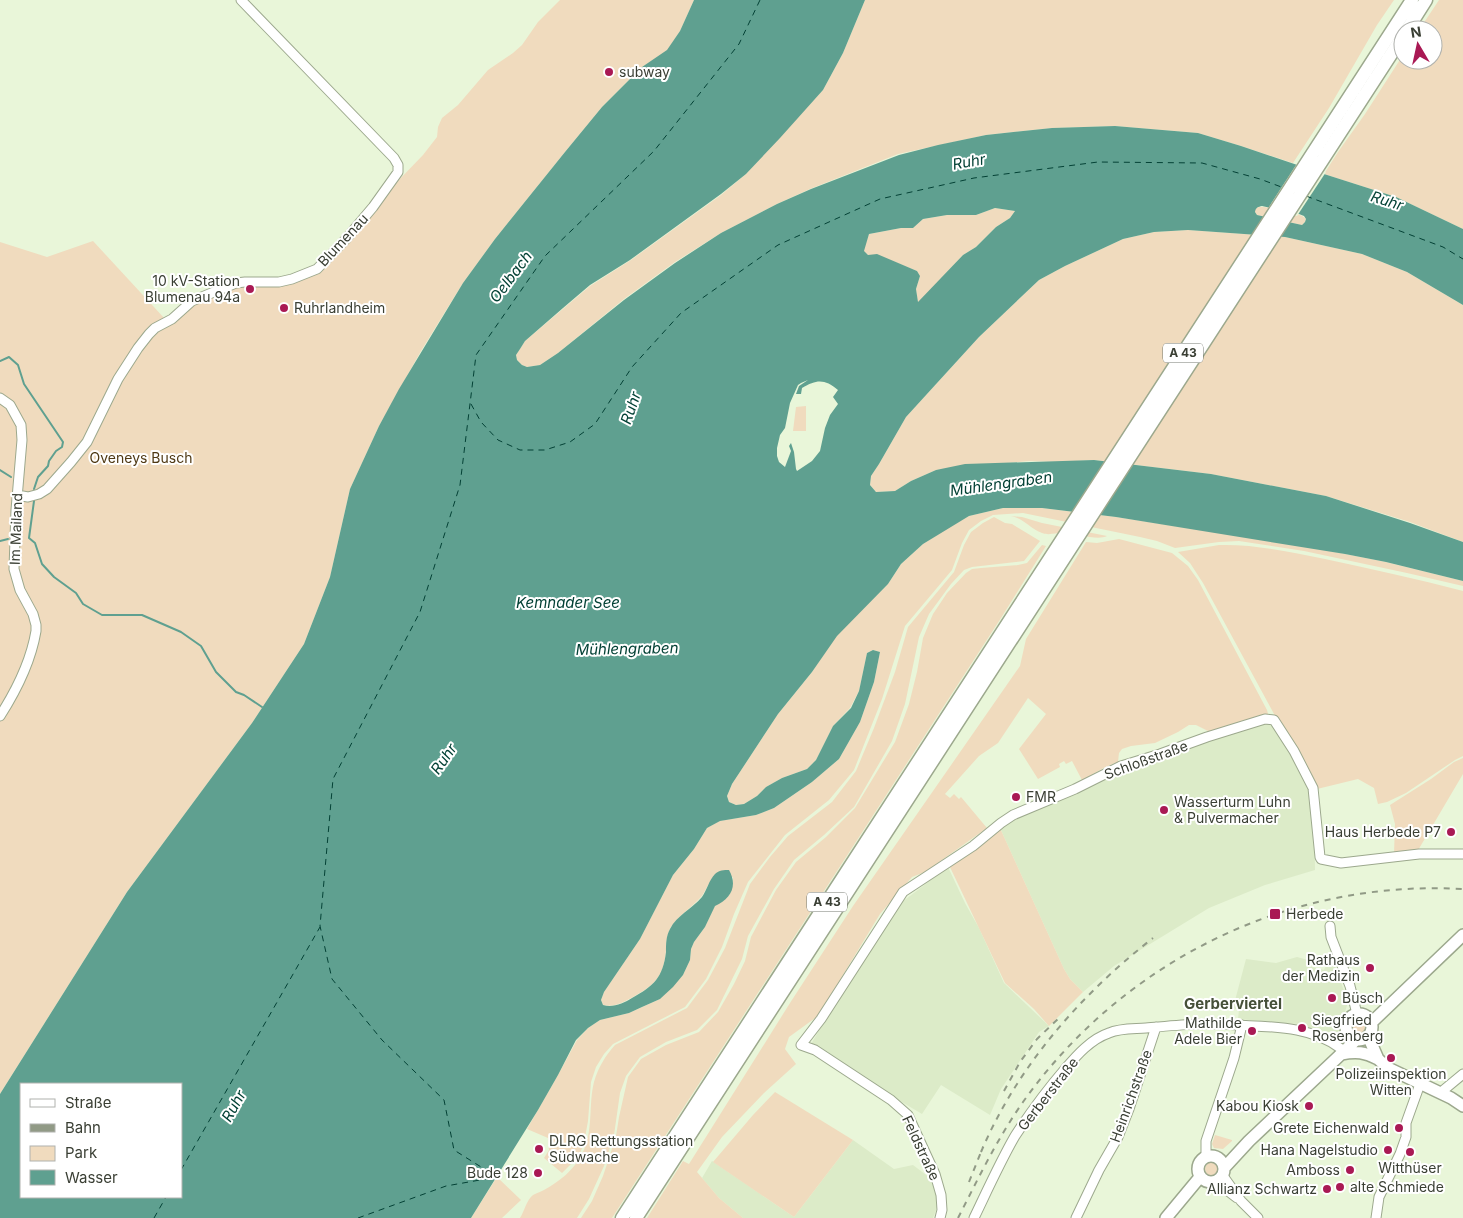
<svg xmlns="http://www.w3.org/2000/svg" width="1463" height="1218" viewBox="0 0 1463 1218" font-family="Inter,sans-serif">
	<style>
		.built { fill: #dcebc8 }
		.green { fill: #f0dbbe }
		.water { fill: #5fa090; fill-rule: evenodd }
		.pier { fill: #e9f6d9 }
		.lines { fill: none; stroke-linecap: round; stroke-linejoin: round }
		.stream { stroke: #5fa090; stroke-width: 2 }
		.ferry { stroke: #034135; stroke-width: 1; stroke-dasharray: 6 5; stroke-linecap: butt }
		.minor-casing { stroke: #9ca88d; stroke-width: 11 }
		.major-casing { stroke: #9ca88d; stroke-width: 14 }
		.highway-casing { stroke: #9ca88d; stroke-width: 15 }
		.minor { stroke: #fff; stroke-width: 9 }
		.major { stroke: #fff; stroke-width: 11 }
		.highway { stroke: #fff; stroke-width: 12 }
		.rail { stroke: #919a86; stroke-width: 2; stroke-dasharray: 6 6; stroke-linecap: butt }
		.poi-dot { fill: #a91954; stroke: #fff; stroke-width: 2 }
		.labels { text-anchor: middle; stroke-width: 4; stroke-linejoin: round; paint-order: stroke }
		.shield { fill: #fff; stroke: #757971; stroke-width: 1 }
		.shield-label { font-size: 12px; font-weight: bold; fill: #3a3f34 }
		.poi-label { font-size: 14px; fill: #3a3f34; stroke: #fff; text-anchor: end }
		.street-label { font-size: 14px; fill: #3a3f34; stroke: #fff }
		.park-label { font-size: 14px; fill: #4f3914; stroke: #fff }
		.water-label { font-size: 15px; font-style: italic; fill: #034135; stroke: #fff }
		.neighbourhood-label { font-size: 15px; font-weight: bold; fill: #465039; stroke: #fff }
	</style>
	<rect width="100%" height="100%" fill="#e9f6d9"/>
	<path class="built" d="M1266 720 1273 722 1308 784 1314 801 1315 870 1265 885 1209 908 1114 966 1083 992 1070 979 1064 969 1000 828 1009 821 1129 769Z
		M948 867 965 903 979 928 1004 983 1049 1026 1039 1032 1001 1089 990 1115 941 1085 922 1114 890 1095 811 1044 857 967 902 902Z
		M1331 955 1348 1002 1345 1012 1341 1018 1339 1035 1297 1024 1238 1019 1239 1010 1233 1008 1246 959 1276 963 1297 957 1308 960V966L1324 970Z
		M853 1140 894 1169 913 1165 934 1181 938 1205 933 1218H743L719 1198 702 1178 712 1161 794 1217Z"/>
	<path class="green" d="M560 0H694L680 31 667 51 642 67 602 107 565 152 495 239 463 283 445 312 421 351 379 426 350 489 330 577 304 644 252 723 127 892 0 1094V242L47 257 93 241 165 319 192 301 245 277 282 278 314 268 423 155 437 137 438 127 442 118 458 105 488 70 513 53 522 45 538 22Z
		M865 0H1394L1377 25 1329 108 1293 163 1241 146 1198 133 1115 126 1052 128 986 135 898 154 810 189 777 204 721 233 675 262 624 299 558 353 540 365 527 367 522 365 517 360 516 355 525 341 590 286 631 260 721 195 746 174 823 90 843 53Z
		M1439 0H1463V229L1396 197 1324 174 1338 152 1365 114 1403 55V60H1433V30H1419Z
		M1258 207C1268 206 1300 212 1306 219L1305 222 1302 225 1257 215 1255 212V209Z
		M995 208 1015 211 1010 218 996 227 976 247 963 255 918 303 916 289 920 276 917 271 897 263 868 255 863 251 869 234 901 228H913L923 219 947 215H976Z
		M1188 230 1285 237 1362 254 1407 272 1463 305V542L1410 522 1326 496 1211 474 1094 460 1058 462 1029 461 936 470 911 481 895 491 876 492 870 485 871 476 879 464 906 417 979 337 1039 280 1065 266 1123 239 1154 232Z
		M806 406V431H793L796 407Z
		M1003 508H1042L1116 517 1305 546 1386 562 1455 579 1463 581V586L1407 573 1304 551 1239 541 1219 542 1175 548 1157 541 1140 537 1023 513 993 515 981 521 969 530 962 543 952 570 905 626 882 699 854 770 829 800 785 835 748 882 734 914 722 947 706 979 685 1007 613 1044 604 1054 596 1067 591 1082 588 1121 584 1143 580 1153 573 1162 562 1173 544 1158 549 1150 548 1138 527 1129 558 1075 577 1040 588 1028 600 1020 629 1013 660 999 683 975 690 960 691 949 694 942 705 927 715 905C730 899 732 893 733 877L709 884C706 888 704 894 701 897 691 908 679 915 671 927 667 934 666 942 666 950 664 976 655 985 633 997 624 1002 613 1008 603 1005L601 1000 604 992 640 939 673 875 694 849 707 828 719 821 756 815 774 808 812 782 839 759 860 722 874 682 880 652 873 650 867 653 859 691 850 708 833 726 816 760 807 769 782 778 766 787 757 796 744 804 736 805 729 802 727 796 732 784 778 714 812 672 836 636 888 584 901 564 923 544 947 528 969 516Z
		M1011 516 1022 517 1042 523 1107 536C1097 541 1076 533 1065 533 1057 532 1050 536 1042 533 1029 528 1025 519 1011 516Z
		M994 517 1005 523 1012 524 1040 541 1024 561 972 567 964 570 951 584 929 614 919 637 905 704 892 741 854 807 824 835 794 860 774 889 748 936 742 959 717 1010 697 1030 666 1042 640 1057 626 1076 620 1093 614 1135 604 1166 589 1199 577 1218H520C524 1212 527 1199 533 1195 536 1193 541 1192 544 1190 559 1182 575 1169 582 1154 594 1131 588 1106 594 1082 598 1068 605 1056 615 1045L687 1008 708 980 725 948 750 884 770 857 788 836 832 802 856 771 874 728 895 672 908 627 954 572 964 545 971 532 983 523Z
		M1119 539 1172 553 1188 566 1198 580 1267 710 1268 714 1212 733 1196 725H1189L1178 732 1155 743 1131 746 1122 749 1119 753 1118 762C1105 766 1094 774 1082 780L1072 761 1066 764 1064 761 1059 764 1060 767 1038 779 1019 749 1046 714 1028 698 998 743 979 756 945 794 950 798 954 794 959 799 961 797 987 828 925 872 912 877 880 914 818 1016 789 1037 785 1049 796 1064 764 1093 722 1137 697 1172 719 1198 743 1218H647L683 1161 689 1164 790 1003 853 906 1020 666 1026 639 1086 542 1097 543Z
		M1042 545 1046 546 1001 618 612 1218H581L592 1201 603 1176 609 1158 616 1136 619 1117 628 1077 641 1059 666 1045 699 1032 718 1012 734 984 745 961 751 937 776 890 796 862 826 837 855 808 895 742 909 704 917 672 923 638 933 614 947 593 966 573 972 569 981 568 1018 565 1027 563Z
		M1219 545C1255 544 1290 552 1325 559 1371 569 1417 579 1463 591V756L1455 760 1406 793 1387 802 1378 804 1374 788 1358 779 1317 789 1296 749 1274 714 1203 583 1190 563 1178 552Z
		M1463 758V774L1417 852 1394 854 1395 824 1390 805 1431 779 1454 762Z
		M1000 828 1064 969 1070 979 1083 992 1049 1026 1034 1009 1005 983 949 865Z
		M1352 1026a7 7 0 1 1 14 0a7 7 0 1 1-14 0Z
		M775 1092 853 1140 794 1217 713 1162 753 1115Z
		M1215 1135 1232 1140V1141L1223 1149 1214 1148 1212 1144Z
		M1205 1169a7 7 0 1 1 14 0a7 7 0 1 1-14 0Z
		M497 1177 521 1200 502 1218H471Z"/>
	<path class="water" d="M694 0H865L843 53 823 90 780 138 746 174 721 194 630 260 590 285 563 308 525 341 520 349 516 355 517 360 522 365 527 367 540 365 558 353 624 300 675 263 721 233 777 204 811 189 899 155 938 145 986 135 1052 128 1115 126 1198 133 1241 146 1324 174 1396 197 1463 229V305L1407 272 1362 254 1285 237 1188 230 1154 232 1123 239 1065 266 1039 280 979 337 906 417 879 464 871 476 870 485 876 492 895 491 911 481 936 470 965 464 1094 460 1211 474 1326 496 1410 523 1463 542V581L1386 562 1345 554 1116 517 1042 508H1003L969 516 923 544 901 564 888 584 837 636 812 672 778 714 732 784 727 796 729 802 736 805 744 804 757 796 766 787 782 778 807 769 816 760 833 726 851 708 859 691 867 653 873 650 880 652 874 682 860 722 839 759 812 782 774 808 756 815 720 821 707 828 694 849 673 875 640 939 604 992 601 1000 603 1005C613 1008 624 1003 632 998 654 986 663 977 666 952 666 944 666 936 670 929 677 915 692 909 702 897 707 890 709 880 715 874 719 870 724 870 729 870 738 886 731 899 715 906L705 927 694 942 691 949 690 960 683 975 673 987 660 999 642 1007 629 1013 600 1020 588 1028 576 1040 558 1075 538 1110 471 1218H0V1094L127 892 252 723 304 644 330 577 350 489 379 426 399 389 463 283 495 239 565 152 602 107 642 67 667 50 680 31ZM1262 206 1299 214 1304 216 1306 219 1305 222 1302 225 1257 215 1255 212C1256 207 1258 207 1262 206ZM995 208 1015 211 1010 218 996 227 976 247 963 255 918 302 916 289 920 276 917 271 877 254 868 255 864 251 869 234 901 228H913L923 219 947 215H976ZM808 380 799 386 796 394H801L802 388C817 379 825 379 838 390L833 397 838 404 830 415 825 428 820 451 812 461 797 471 796 469 794 452 791 443 789 446 791 451 785 467 779 462 777 456V448L780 435 785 428 790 403 798 385 801 383ZM21 1084H181V1197H21Z"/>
	<path class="pier" d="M1298 162 1326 172 1297 216 1267 210Z"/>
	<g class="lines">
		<path class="stream" d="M0 361 9 357 18 365 24 384 63 442 62 447 56 451 49 461 48 466 38 477 34 489
			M0 470 11 477
			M34 501 29 538 35 543 42 564 54 577 76 593 83 604 102 615H142L181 632 201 646 216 672 236 692 244 695 262 707
			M0 541 8 539"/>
		<path class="ferry" d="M1306 196 1443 247 1463 259
			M471 404 481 422 498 440 520 450H545L570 442 595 424 632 367 681 313 778 245 880 199 974 178 1098 162 1202 163 1260 179 1284 188
			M181 1170 320 927
			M154 1218 166 1197
			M358 1218 446 1186 497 1177 454 1150 444 1100 382 1040 332 979 320 926 333 779 420 612 460 485 476 355 545 256 654 151 739 44 760 0"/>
		<defs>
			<path id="minor" d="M0 398 10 405 21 425 22 440 16 510 14 569 20 590 33 614 36 625V631C31 661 16 691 0 716
				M17 495 28 497 39 494 47 489 71 462 87 442 118 379 138 348 149 334 155 328 172 319 192 301 236 283 245 282H279L292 279 317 269 346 239 373 207 398 172V165L394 158 241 0
				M1330 926 1331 937 1350 986 1357 1014
				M1440 1093 1463 1074
				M1206 1157V1141L1234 1058 1242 1025
				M1223 1176 1241 1201 1258 1218
				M1216 1182 1237 1198
				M940 1218 942 1210 941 1195 935 1174 908 1115 891 1100 815 1050 801 1045 821 1019 903 892 973 846 1001 823 1013 815 1075 789 1121 766 1160 754 1207 737 1265 719 1274 720 1294 751 1313 788 1320 857 1321 859 1341 863 1419 854H1463
				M974 1218C987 1191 1000 1162 1015 1136 1030 1113 1047 1090 1065 1069 1077 1055 1091 1039 1109 1033 1120 1028 1134 1029 1146 1028 1178 1025 1206 1022 1237 1025 1272 1027 1311 1026 1340 1048
				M1076 1218 1099 1170 1118 1137 1129 1109 1156 1027
				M1376 1218 1379 1197 1400 1154 1406 1137V1123L1420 1084"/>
			<path id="major" d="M1346 1027a13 13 0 1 1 26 0a13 13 0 1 1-26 0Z
				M1371 1023 1463 935
				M1368 1036 1378 1059 1388 1068 1451 1098 1463 1106
				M1341 1054C1357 1051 1364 1052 1378 1059
				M1198 1169a13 13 0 1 1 26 0a13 13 0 1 1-26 0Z
				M1225 1167 1249 1141 1356 1040
				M1166 1218 1200 1177"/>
			<path id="highway" d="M1407 30 1426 0
				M622 1218 1412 0
				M636 1218 1403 36"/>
		</defs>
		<use href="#minor" class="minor-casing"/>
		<use href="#major" class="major-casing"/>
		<use href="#highway" class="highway-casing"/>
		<use href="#minor" class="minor"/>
		<use href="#major" class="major"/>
		<use href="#highway" class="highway"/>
		<path class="rail" d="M1004 1091 1020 1062 1037 1039 1061 1016
			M981 1152C1017 1067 1080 995 1153 938
			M969 1182 983 1147
			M958 1218C978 1179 997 1139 1023 1102 1123 961 1289 879 1463 889"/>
	</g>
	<g class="poi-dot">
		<circle cx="609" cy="72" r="5"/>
		<circle cx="250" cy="289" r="5"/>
		<circle cx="284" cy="308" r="5"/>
		<circle cx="1016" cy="797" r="5"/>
		<circle cx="1164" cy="810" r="5"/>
		<circle cx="1451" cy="832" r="5"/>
		<rect x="1269" y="908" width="12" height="12" rx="2.5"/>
		<circle cx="1370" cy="968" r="5"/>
		<circle cx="1332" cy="998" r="5"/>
		<circle cx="1302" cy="1028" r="5"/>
		<circle cx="1252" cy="1031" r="5"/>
		<circle cx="1391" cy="1058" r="5"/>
		<circle cx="1309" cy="1106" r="5"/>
		<circle cx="1399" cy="1128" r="5"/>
		<circle cx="539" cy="1149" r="5"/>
		<circle cx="1388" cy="1150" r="5"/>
		<circle cx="1410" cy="1152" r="5"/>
		<circle cx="1350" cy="1170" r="5"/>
		<circle cx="538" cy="1173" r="5"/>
		<circle cx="1340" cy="1187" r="5"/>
		<circle cx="1327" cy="1189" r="5"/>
	</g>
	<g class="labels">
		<g class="shield">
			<rect x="1163" y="343.5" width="40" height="19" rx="4"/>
			<rect x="807" y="892.5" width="40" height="19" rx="4"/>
		</g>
		<g class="shield-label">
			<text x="1183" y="357">A 43</text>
			<text x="827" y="906">A 43</text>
		</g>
		<g class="poi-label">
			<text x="619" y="77" text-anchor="start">subway</text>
			<text x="240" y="286">10 kV-Station<tspan x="240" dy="16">Blumenau 94a</tspan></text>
			<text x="294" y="313" text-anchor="start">Ruhrlandheim</text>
			<text x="1026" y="802" text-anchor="start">FMR</text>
			<text x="1174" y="807" text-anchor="start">Wasserturm Luhn<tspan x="1174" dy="16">&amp; Pulvermacher</tspan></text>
			<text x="1441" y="837">Haus Herbede P7</text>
			<text x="1286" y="919" text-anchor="start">Herbede</text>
			<text x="1360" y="965">Rathaus<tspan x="1360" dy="16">der Medizin</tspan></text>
			<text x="1342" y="1003" text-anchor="start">Büsch</text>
			<text x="1312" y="1025" text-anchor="start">Siegfried<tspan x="1312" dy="16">Rosenberg</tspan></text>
			<text x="1242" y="1028">Mathilde<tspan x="1242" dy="16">Adele Bier</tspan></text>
			<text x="1391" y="1079" text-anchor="middle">Polizeiinspektion<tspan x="1391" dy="16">Witten</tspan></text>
			<text x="1299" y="1111">Kabou Kiosk</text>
			<text x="1389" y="1133">Grete Eichenwald</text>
			<text x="549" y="1146" text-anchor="start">DLRG Rettungsstation<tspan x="549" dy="16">Südwache</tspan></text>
			<text x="1378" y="1155">Hana Nagelstudio</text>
			<text x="1410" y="1173" text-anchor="middle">Witthüser</text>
			<text x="1340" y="1175">Amboss</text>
			<text x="528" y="1178">Bude 128</text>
			<text x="1350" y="1192" text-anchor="start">alte Schmiede</text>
			<text x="1317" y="1194">Allianz Schwartz</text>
		</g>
		<g class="street-label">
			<text transform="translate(343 240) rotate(-47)" y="5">Blumenau</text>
			<text transform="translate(16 529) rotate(-88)" y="5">Im Mailand</text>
			<text transform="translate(1146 760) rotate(-20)" y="5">Schloßstraße</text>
			<text transform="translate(1048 1094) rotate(-52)" y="5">Gerberstraße</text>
			<text transform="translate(1131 1096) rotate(-70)" y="5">Heinrichstraße</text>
			<text transform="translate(921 1148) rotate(65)" y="5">Feldstraße</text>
		</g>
		<g class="park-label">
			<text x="141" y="463">Oveneys Busch</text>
		</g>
		<g class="water-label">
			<text transform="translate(969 162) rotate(-10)" y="5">Ruhr</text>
			<text transform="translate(1387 201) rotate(18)" y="5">Ruhr</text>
			<text transform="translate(511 277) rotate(-53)" y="5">Oelbach</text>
			<text transform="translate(631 408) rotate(-71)" y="5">Ruhr</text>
			<text transform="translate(1001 484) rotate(-8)" y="5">Mühlengraben</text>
			<text x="568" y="608">Kemnader See</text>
			<text transform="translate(627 649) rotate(-1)" y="5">Mühlengraben</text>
			<text transform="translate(444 759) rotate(-55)" y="5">Ruhr</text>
			<text transform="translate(234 1106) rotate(-61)" y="5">Ruhr</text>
		</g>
		<g class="neighbourhood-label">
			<text x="1233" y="1009">Gerberviertel</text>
		</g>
	</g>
	<rect x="20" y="1083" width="162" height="115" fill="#ffffff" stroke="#b0b2ae"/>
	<rect x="30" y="1099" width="25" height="8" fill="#ffffff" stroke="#b0b2ae"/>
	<text x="65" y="1108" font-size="15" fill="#3a3f34">Straße</text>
	<rect x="30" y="1124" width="25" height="8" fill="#919a86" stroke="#b0b2ae"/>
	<text x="65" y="1133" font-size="15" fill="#3a3f34">Bahn</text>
	<rect x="30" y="1146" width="25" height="15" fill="#f0dbbe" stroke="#b0b2ae"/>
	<text x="65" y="1158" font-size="15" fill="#3a3f34">Park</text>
	<rect x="30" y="1170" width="25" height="15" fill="#5fa090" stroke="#b0b2ae"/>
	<text x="65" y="1183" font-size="15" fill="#3a3f34">Wasser</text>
	<g transform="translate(1418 45) rotate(351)"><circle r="24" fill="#ffffff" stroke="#b0b2ae"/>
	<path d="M0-4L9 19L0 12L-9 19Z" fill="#a91954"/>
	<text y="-8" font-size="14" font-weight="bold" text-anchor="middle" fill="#3a3f34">N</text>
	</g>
</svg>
